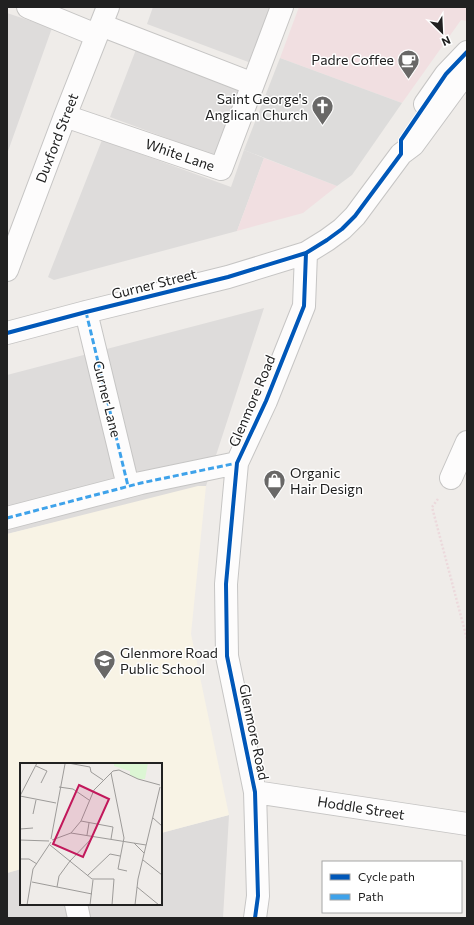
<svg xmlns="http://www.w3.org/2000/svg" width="474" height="925" viewBox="0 0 474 925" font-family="Commissioner,sans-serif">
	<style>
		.residential { fill: #dedcdb }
		.commercial { fill: #f1dfe1 }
		.education { fill: #f8f3e5 }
		.religious { fill: #dddcdb }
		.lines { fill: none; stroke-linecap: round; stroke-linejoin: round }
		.minor-casing { stroke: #c6c5c4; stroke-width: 24 }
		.path { stroke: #ecd9dc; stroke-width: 2.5; stroke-dasharray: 2 2; stroke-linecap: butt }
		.minor { stroke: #fdfcfc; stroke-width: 22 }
		.quiet { stroke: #3ea2ea; stroke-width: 3; stroke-dasharray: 6 3; stroke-linecap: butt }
		.cycleway-casing { stroke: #fff; stroke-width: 6 }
		.cycleway { stroke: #0057b8; stroke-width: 4 }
		.labels { text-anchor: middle; stroke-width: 3; stroke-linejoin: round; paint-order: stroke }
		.poi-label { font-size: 14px; fill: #212121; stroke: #fff; text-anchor: end }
		.street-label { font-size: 14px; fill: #212121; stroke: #fff }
		.inset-road { fill: none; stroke: #9d9b99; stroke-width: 1 }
		.view { fill: #c2185b; fill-opacity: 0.15; stroke: #c2185b; stroke-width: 2 }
		.inset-edge { fill: none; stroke: #212121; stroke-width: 2 }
	</style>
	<rect width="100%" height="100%" fill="#efece9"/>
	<path class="residential" d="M153 7H273L251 63 147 24Z
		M7 13 52 28 7 154Z
		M137 47 243 87 215 156 110 117Z
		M102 140 231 187 244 150 264 158 237 231 54 280 48 277Z
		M264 308 206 486 7 534V375Z
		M229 815 223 918H7V873L21 869V904H161V833Z"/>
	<path class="commercial" d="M299 7H467V21L461 20 402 103 280 58Z
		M264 158 337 186 303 213 237 231Z"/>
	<path class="education" d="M198 486H206L191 634 229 815 161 833V764H21V869L7 873V534Z"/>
	<path class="religious" d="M280 58 402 103 352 175 337 186 244 150Z"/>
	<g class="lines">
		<defs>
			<path id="minor" d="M28 7 96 35
				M101 25 253 84
				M425 104 446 74 467 52
				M65 116 221 169 282 7
				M7 270 65 116 108 7
				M86 312 128 486
				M7 333 86 312 228 277 306 253 327 240 342 229 355 216 401 154 413 145 457 85 467 74
				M451 478 467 442
				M7 518 141 483 237 463
				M255 792 467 824
				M76 904 79 918
				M255 918 258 896 255 792 227 656 226 584 237 463 266 401 304 306 306 253"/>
		</defs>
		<use href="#minor" class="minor-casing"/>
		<path class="path" d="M438 499 432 507 467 639"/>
		<use href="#minor" class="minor"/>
		<path class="quiet" d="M86 312 128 486
			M7 518 141 483 237 463"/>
		<defs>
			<path id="cycleway" d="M7 333 86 312 228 277 306 253 327 240 342 229 355 216 401 154V140L446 74 467 52
				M255 918 258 896 255 792 227 656 226 584 237 463 266 401 304 306 306 253"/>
		</defs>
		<use href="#cycleway" class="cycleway-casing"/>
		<use href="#cycleway" class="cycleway"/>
	</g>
	<defs>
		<symbol id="cafe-pin" viewBox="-11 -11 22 30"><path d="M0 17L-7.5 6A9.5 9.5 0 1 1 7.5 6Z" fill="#696867" stroke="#fff"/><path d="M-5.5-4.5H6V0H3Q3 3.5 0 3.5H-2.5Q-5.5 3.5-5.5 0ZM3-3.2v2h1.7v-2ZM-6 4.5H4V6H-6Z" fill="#fff"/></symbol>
		<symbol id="church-pin" viewBox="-11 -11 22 30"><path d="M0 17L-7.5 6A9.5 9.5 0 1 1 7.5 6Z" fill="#696867" stroke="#fff"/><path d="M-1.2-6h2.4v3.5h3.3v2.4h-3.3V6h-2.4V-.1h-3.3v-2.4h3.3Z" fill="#fff"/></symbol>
		<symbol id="shop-pin" viewBox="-11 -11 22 30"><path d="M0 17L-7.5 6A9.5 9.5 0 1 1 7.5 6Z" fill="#696867" stroke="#fff"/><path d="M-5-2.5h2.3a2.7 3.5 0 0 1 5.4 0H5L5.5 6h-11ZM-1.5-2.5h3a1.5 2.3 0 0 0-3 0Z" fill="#fff"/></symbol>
		<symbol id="school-pin" viewBox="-11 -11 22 30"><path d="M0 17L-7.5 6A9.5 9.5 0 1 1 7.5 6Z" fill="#696867" stroke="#fff"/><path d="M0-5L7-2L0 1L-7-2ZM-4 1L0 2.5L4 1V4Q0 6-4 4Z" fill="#fff"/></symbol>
	</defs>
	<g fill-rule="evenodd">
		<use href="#cafe-pin" x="396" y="48" width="25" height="34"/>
		<use href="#church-pin" x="310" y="94" width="25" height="34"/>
		<use href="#shop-pin" x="262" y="468" width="25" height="34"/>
		<use href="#school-pin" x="92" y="648" width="25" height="34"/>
	</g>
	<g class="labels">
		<g class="poi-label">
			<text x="394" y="65">Padre Coffee</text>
			<text x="308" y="104">Saint George's<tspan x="308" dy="16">Anglican Church</tspan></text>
			<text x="290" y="478" text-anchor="start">Organic<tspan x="290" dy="16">Hair Design</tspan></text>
			<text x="120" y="658" text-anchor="start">Glenmore Road<tspan x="120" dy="16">Public School</tspan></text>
		</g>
		<g class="street-label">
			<text transform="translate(57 138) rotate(-69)" y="5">Duxford Street</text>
			<text transform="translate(180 155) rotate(19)" y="5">White Lane</text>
			<text transform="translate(154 284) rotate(-14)" y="5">Gurner Street</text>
			<text transform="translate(107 399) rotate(76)" y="5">Gurner Lane</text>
			<text transform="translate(252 401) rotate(-67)" y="5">Glenmore Road</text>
			<text transform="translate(254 732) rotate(78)" y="5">Glenmore Road</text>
			<text transform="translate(361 808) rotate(9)" y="5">Hoddle Street</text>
		</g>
	</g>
	<g transform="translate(20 763)">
		<rect width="142" height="142" fill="#efece9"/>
		<path d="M94 0H128L125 16H118L110 12V8L94 3Z" fill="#dcf6d4"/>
		<path class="inset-road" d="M48 0 70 4 71 9 83 17M16 3 27 8 21 20M91 10 104 75 98 106 107 108M39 24 53 26 69 37M0 33 17 0M0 33 36 40M13 51 16 37M133 55 142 63M61 58 93 64 91 76M0 66 13 65M51 70 126 82M67 72 69 60M31 76 45 1M0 77 29 78M32 77 51 70 61 58 74 27 93 8 99 7 118 16 140 22M114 80 124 90M30 82 72 116H94L92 142M0 96H9L17 101M123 97 142 112M67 113 90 91 100 93M12 119 72 131M37 124 39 113 50 98 74 73M117 124 139 142M7 142 13 106 31 79M70 142 73 117M115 142 118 116 140 24"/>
		<path class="view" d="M59 22 89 36 63 94 33 81Z"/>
		<rect width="142" height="142" class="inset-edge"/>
	</g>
	<rect width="474" height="925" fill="none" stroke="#212121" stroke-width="16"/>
	<rect x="322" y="861" width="140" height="52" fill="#ffffff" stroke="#a6a6a6"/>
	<rect x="330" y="874" width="20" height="6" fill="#0057b8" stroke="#a6a6a6"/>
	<text x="358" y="881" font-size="12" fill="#212121">Cycle path</text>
	<rect x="330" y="894" width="20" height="6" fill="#3ea2ea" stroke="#a6a6a6"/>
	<text x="358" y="901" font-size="12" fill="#212121">Path</text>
	<g transform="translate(442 32) rotate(156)" stroke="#ffffff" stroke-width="3" paint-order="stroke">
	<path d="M0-3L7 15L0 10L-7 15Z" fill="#212121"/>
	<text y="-6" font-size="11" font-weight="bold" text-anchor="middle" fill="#212121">N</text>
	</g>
</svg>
